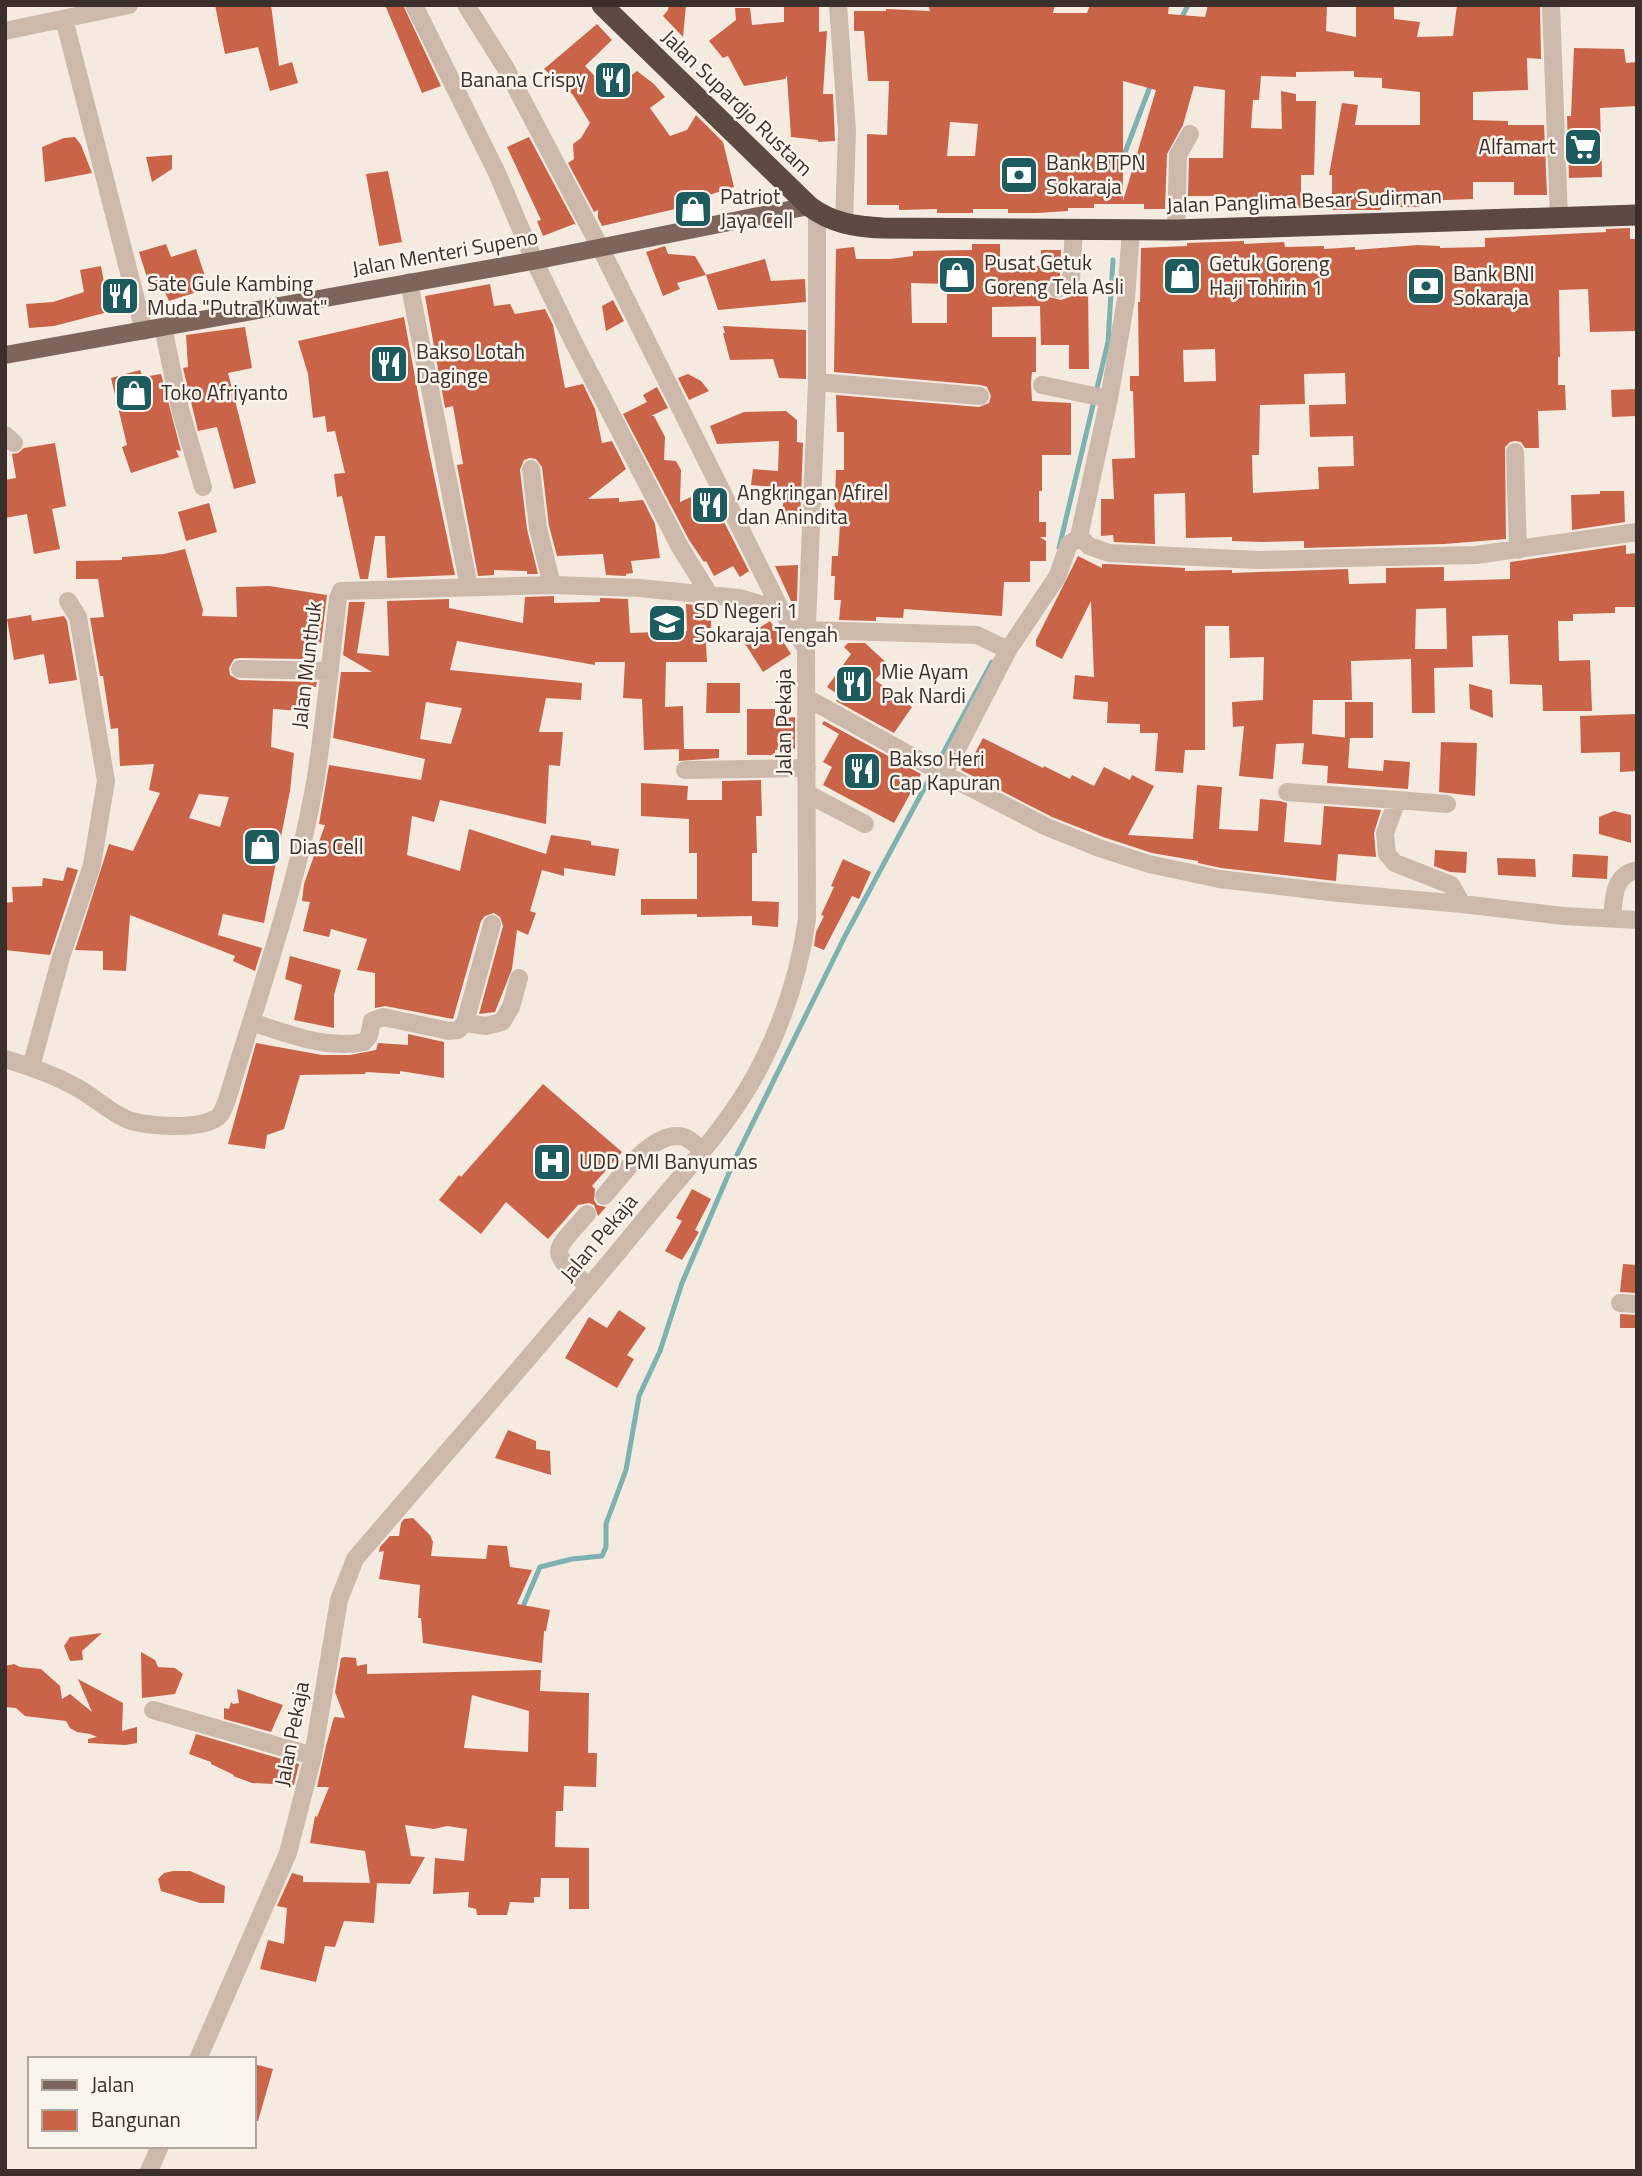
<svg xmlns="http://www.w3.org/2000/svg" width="1642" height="2176" viewBox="0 0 1642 2176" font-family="'Titillium Web',sans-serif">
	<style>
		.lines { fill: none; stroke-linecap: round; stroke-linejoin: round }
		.stream { stroke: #7eb1b2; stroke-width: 5 }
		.building { fill: #c96449; fill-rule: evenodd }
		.minor { stroke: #cdb9ab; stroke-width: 18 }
		.major { stroke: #7d655b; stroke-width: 18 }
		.highway { stroke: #5c4941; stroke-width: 21 }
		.labels { text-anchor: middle; stroke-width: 5; stroke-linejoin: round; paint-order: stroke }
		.poi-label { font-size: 21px; fill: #3a2f2a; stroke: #fbf4ed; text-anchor: start }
		.street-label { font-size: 21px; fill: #3a2f2a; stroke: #fbf4ed }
	</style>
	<rect width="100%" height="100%" fill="#f4eae0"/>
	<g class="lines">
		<path class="stream" d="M1180 21 1188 5
			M1121 163 1151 84
			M1059 548 1108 342 1113 260
			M521 1611 540 1567 572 1559 602 1556 606 1547V1524L626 1470 639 1396 660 1351 682 1283 735 1159 845 936 992 662"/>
	</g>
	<path class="building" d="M215 5H271L279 66 292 62 298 83 270 91 258 47 225 54Z
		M385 5H403L441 86 422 93Z
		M669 5H686L683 37 663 16 668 10Z
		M784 5H819V32L827 31 823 94H833L835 141 818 142V140L791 137 787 76 785 79 744 86 728 56 723 58 709 41 736 20 735 8H750L752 25 784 22Z
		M928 5H1055L1053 13H1087L1090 5H1169L1168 14 1205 17 1208 5H1327L1326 31 1356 37V5H1394V19L1420 22 1417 37 1453 36 1457 5H1540L1541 59 1527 58 1528 90 1473 92V120L1508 121V125H1544L1547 195H1514V182H1473V199L1420 201V207H1381V210H1332V175H1329L1342 103 1358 105 1355 125H1420V92L1382 88V78L1354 77V71L1296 72V77L1261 76 1259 100H1253L1251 128 1282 129 1281 91 1296 94V101H1316L1314 175H1301V208H1222V196H1188L1189 158H1223L1225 90 1194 86 1183 125 1167 154 1165 209H1144V204H1094V208H1068V211L1037 213H1008V209H973V213H937V209L899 210V205H867V134L887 135 889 81H868L864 31H854V11H886V9L930 11ZM1123 81 1156 90 1123 201ZM950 122 978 124 975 156H947Z
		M597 24 612 40 585 66 610 92 637 71 654 84 665 97 650 108 670 136 687 130 696 115 723 142 734 187 687 202 688 206 602 226 598 218V210L594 212 568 163 574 159 573 144 581 138 590 123 573 95 544 69Z
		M1574 48 1624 49 1626 63 1637 62V106L1600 108 1602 177 1569 178 1567 116H1571Z
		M75 137 81 145 92 173 45 182 42 147 64 138Z
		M529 137 576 225 574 224 543 236 537 221 541 220 507 147Z
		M172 155V169L152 182 146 157Z
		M388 171 402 242 379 246 366 174Z
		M1630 228V239H1637V331L1590 332 1588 289 1559 290 1560 357H1558V385H1565L1566 410 1538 411 1539 448H1525L1521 442 1515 441 1510 442 1505 447 1506 539 1444 544 1304 548V541L1262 542 1232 541V537L1186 538 1185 493 1154 494 1155 544 1114 542 1113 535 1101 536V499H1114L1112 459 1135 458 1133 391H1130V376H1139L1138 302H1140L1141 248 1187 246V243L1244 241V244L1284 242 1285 247 1324 246V249L1355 247V250L1418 245 1440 246V248L1485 247V238L1606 232V229ZM1215 349 1216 381 1184 382 1183 350ZM1345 373 1346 404 1309 405 1310 437 1353 436 1354 466 1318 467 1319 489 1253 493 1252 455H1259L1260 405 1305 404 1304 374Z
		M166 244 171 257 196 249 209 288 169 301 161 284 150 287 139 252Z
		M972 244H1000V266H1041V250H1061L1060 276 1049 281 1046 286 1049 297 1061 300 1070 297 1079 289H1088L1089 369H1069V345H1041L1040 306 992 307V337H1036V372H1032L1031 383 1032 401 1071 403V455H1042V491H1039V522H1046V537H1040L1046 541V561H1030V582H1004L1002 616 904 609 903 618 876 617V621L839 620 841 600H834L835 576H831L832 556H838L840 524H834L836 470H844V432H837L836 395 979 407 989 403 991 396 987 387 981 385 834 372 836 249 854 247 856 259H890L913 256V251L972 250ZM911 283 947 284V323H912Z
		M665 246 668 254 695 256 706 275 677 283 680 289 663 296 646 252Z
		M765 259 771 281 805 279 806 302 718 310 706 275Z
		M101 266 106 293H108L112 311 54 326 29 328 26 304 53 302 84 292 80 270Z
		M490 284 494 306 510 304 515 314 545 309 553 325 565 388 583 384 595 409 602 443 612 441 626 469 588 499 619 498V502L643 500 655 524 660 558 631 561 633 573 626 574V576L606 575 603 554 557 556 549 526 542 467 536 459 530 458 524 460 520 470 527 529 538 574H527V571L494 570V575L478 576 457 465 463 464 453 406 445 408 425 296Z
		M613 300 624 321 606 331 602 306Z
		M404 317 426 437 455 575 387 578 385 536H375L368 579H360L342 496 337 497 334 474 345 473 335 431 327 432 325 416 313 418 308 374 298 341Z
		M723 326 806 330V379L779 378 773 359 730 360 723 333H725Z
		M245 327 252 368 228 373 256 483 234 489 217 427 198 431 183 368 188 367 186 335Z
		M140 370 143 377 161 374 181 451 176 450 179 457 131 473 122 447 127 445 111 378Z
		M688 374 701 381 709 391 689 400 678 378Z
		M657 387 668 408 651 416H654L665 437 664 460 676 461 681 470 680 502 691 497 701 517 717 508 749 571 740 577 733 566 714 576 706 561 704 562 689 540 623 414 647 402 643 395Z
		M1637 389V416L1612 417 1611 390Z
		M786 411 797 420V442L803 443 800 526 781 524 785 488 751 485 753 469 778 471 779 441 717 444 710 426 744 412Z
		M55 443 66 506 52 509 60 549 34 554 27 514 5 518V480L16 478 12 454 18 453 24 448Z
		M1600 491H1624L1625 522 1572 530 1571 495 1600 494Z
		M209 503 217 532 186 541 178 512Z
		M1626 545V554L1637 553V607H1615V613L1573 614V621H1558L1559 661 1590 660 1592 711H1543L1542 685 1510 684 1508 635 1472 636 1473 667 1434 668 1435 713H1412L1411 659 1351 661 1352 700H1313L1312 734 1350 738 1348 768 1383 771 1384 760 1410 762 1408 789 1327 783 1328 766 1302 764 1304 743 1276 744 1273 779 1239 776 1244 726 1233 727 1232 702 1263 700 1264 657 1230 658 1229 626H1205V750H1185L1183 773 1155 771 1158 733H1140V724L1107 723 1108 702 1073 699 1075 675 1094 677 1091 601 1062 659 1036 646V640L1078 556 1102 568V564H1107L1185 568V571L1232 570V573L1348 569 1349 584 1386 583V568L1444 567V581L1510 579V562ZM1446 608 1447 649H1415L1416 609Z
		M185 549 203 610 202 616 237 617 236 587 269 586 327 595 321 643 306 635 305 659 240 658 234 659 229 668 230 675 239 680 317 682 316 687H304L301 711 273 709 271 747 294 753 290 791 264 923 223 914 218 935 262 948 255 971 233 961 235 956 130 915 126 971 103 970V951L75 950 109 844 133 851 160 793 149 790 154 764 120 766 118 728 111 729 103 676H100L90 618 104 617 98 579H76V561L122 560V557L164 554ZM199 794 229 797 220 827 189 818Z
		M798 565 797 601H791L775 566Z
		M554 596V603L600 602V598L628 599 630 633 687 631 686 604 711 607V628H705L707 662H666L665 707 683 706 684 749 644 750 642 699 623 698 625 662H595V665L457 641 450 670 582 683 581 700 546 698 539 732H563L560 766 549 765 546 824 440 800 434 822 412 816 407 855 460 871 469 829 546 854 551 835 591 841V845L619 849 615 876 564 868V876L542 870 530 911 536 913 528 935 517 930 512 969 495 1012 479 1014 503 926 500 917 494 913 485 916 481 921 453 1019 385 1006 375 1008V973L357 970 367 939 331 929 329 937 303 931 310 902 302 901 304 884 325 825 319 824 329 765 421 780 425 759 333 738 341 672H372L343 655 349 602H365L357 653 389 656 387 601 449 599V608L523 623 525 597ZM426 702 462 708 451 744 420 739Z
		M31 615 32 621 64 616 67 621 77 680 49 684 44 654 14 660 7 619Z
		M770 621 791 654 763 672 742 639Z
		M848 643H865L889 665 875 680 912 707 894 733 836 701 840 696 827 687 851 654 844 647Z
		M707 683H740V713H706Z
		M1469 684 1492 690 1493 718 1470 709Z
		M1345 702H1373V738H1345Z
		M747 709H775V719L795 717V749L775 750V755H747Z
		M1637 714V771L1620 772V752L1581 753 1580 716Z
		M824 721 921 774 894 823 823 785 832 767 823 762 839 734 822 724Z
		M983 738 1043 768 1044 766 1070 779 1072 775 1094 786 1104 767 1130 780 1132 775 1154 786 1128 835 1193 839 1197 785 1222 787 1219 829 1258 831 1260 799 1280 801 1287 803 1284 842 1321 845 1324 806 1381 810 1374 833 1376 857 1338 854 1336 881 1221 868 1198 863V861L1152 853 1103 837 1052 817 961 770 970 753 974 755Z
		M1441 742 1477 743 1475 796 1439 792Z
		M679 749H719V758L679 761Z
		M761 780 762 816H756L757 853H752V901L779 902 778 927 752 925V916L697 917V914L641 915V899H697V853H689V819L641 816V783L688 786 687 800H722V781Z
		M1614 811 1631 815V843L1599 834V817Z
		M1435 850 1467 852 1466 873 1450 872 1434 866Z
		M1573 854 1608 856 1607 879 1572 877Z
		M1497 858 1535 859 1536 877 1498 875Z
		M843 859 871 872 859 899 852 896 824 950 814 946 816 932 824 916 821 915 834 887 831 886Z
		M67 867 78 870 50 955 5 950V903L13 902 12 887 42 886 43 878 63 881Z
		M290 956 341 970 334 995V1028L294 1020 302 985 285 979Z
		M408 1034 444 1042V1078L400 1071V1074L366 1072 365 1074 300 1075 284 1129 267 1135 265 1149 228 1144 256 1043 322 1055H350L376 1050 378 1043 408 1045Z
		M543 1084 622 1152 592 1186 595 1189 594 1200 597 1205 606 1207 598 1216 594 1205 589 1203 578 1205 548 1239 506 1202 481 1234 439 1200 459 1175 461 1177Z
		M692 1189 711 1199 695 1230 699 1232 682 1260 665 1251 682 1221 676 1218Z
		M1623 1264 1637 1265V1293L1620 1292Z
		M619 1310 646 1328 627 1355 634 1359 617 1388 565 1358 589 1317 607 1328Z
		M1620 1314 1637 1315V1328H1620Z
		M508 1430 536 1441V1449L550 1451 551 1475 495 1458Z
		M413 1518 430 1535 433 1542 431 1556 486 1559 488 1545 507 1546 510 1567 532 1570 517 1604 550 1610 546 1631H544L542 1663 423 1643 421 1618H418L420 1585 379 1579 384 1551 379 1552 380 1547 390 1536H399L401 1523 404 1519Z
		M102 1633 82 1651 83 1660 70 1661 64 1646 70 1637Z
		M141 1652 155 1660 158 1667 175 1668 183 1674 175 1694 142 1698Z
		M345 1657 356 1658 357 1666 367 1664V1674L541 1670 540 1691 589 1693 588 1753H597L596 1787 564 1786 563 1811H556L555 1847 589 1848V1909H569V1878H541L540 1897H534V1903L510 1902 507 1915H477L476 1909 468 1907 469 1892 433 1894 435 1858 464 1861 467 1829 447 1826 434 1829 405 1825 411 1856 425 1857 410 1884 370 1883 365 1851 310 1843 315 1816 317 1817 329 1787H317L326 1746 334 1717 345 1718 335 1692 341 1658ZM472 1695 529 1711 528 1752 464 1748Z
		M14 1664 20 1667 41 1669 60 1686 62 1699 70 1694 92 1712 78 1679 123 1703 122 1731 137 1727V1743L125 1745 88 1743V1739L97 1737 90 1734 77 1732 70 1728 66 1721 25 1716 16 1708 5 1707V1666Z
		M237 1689 283 1705 271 1732 224 1719V1708L229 1709 231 1702 233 1704 239 1703Z
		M196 1734 299 1764 294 1785 252 1783 233 1776 234 1775 211 1764V1762L189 1754Z
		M173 1871H190L225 1886 224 1903H200L161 1891 158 1879 164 1873Z
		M292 1873 303 1876V1882L377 1883 374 1923 344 1921 335 1947 325 1946 316 1982 260 1969 268 1940 284 1944 287 1908 277 1906Z
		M254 2064 273 2069 258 2121H254Z"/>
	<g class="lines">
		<path class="minor" d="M414 5 497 173 534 260 574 343 680 547 709 594
			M466 5 505 67 601 249 781 610
			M838 5 847 131 844 224
			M1551 5 1559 218
			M64 19 144 331
			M5 31 129 5
			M1131 230 1126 299 1109 399 1080 532V537L1089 546 1109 553 1259 560 1476 555 1637 532
			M1176 230 1178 155 1190 134
			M409 282 469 587
			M1057 289 1066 286 1071 281 1074 229
			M163 327 180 409 203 487
			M817 382 980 396
			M1042 385 1109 399
			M5 435 14 443
			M1515 452 1518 550
			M531 469 538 528 552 585
			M807 630 977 635 1008 650 944 774
			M1008 650 1057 577 1069 544 1080 537
			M240 669 330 671
			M807 698 944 774 1047 827 1099 848 1149 864 1219 879 1338 893 1462 904 1564 916 1637 920
			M685 770 807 768
			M1287 792 1397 800 1385 833 1387 854 1395 863 1451 885 1462 904
			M808 794 865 824
			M1397 800 1447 804
			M1612 918C1614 898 1613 875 1637 870
			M251 1022C286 1033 326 1050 364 1042L369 1036 372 1021 383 1017 449 1031 458 1030 465 1023 492 924
			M465 1023 486 1026 502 1022 511 1007 519 978
			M5 1059C29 1066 54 1075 76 1087 93 1096 108 1111 126 1119 144 1127 206 1131 220 1115 223 1111 225 1105 227 1100 259 993 297 888 316 777 325 718 331 657 338 598L341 591 552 585 640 588 739 598 781 610 806 648
			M31 1067 61 957 92 865 106 781 78 617 68 601
			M604 1196C621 1177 654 1128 684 1137 690 1139 697 1146 702 1149
			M587 1214C551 1255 548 1249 589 1287
			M1620 1303 1637 1304
			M153 1710 313 1756
			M198 2059 288 1853 313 1756 339 1600 355 1559C449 1449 545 1341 637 1229 677 1179 725 1131 756 1074 783 1024 799 975 807 919L806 648 817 382V213
			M149 2171 160 2146"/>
		<path class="major" d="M5 355 538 260 809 206"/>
		<path class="highway" d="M602 5 809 206C831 223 856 227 883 228L1176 230 1637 215"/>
	</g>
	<defs>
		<symbol id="restaurant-square" viewBox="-11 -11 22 22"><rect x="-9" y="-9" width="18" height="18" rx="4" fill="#1e5b5e" stroke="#fbf4ed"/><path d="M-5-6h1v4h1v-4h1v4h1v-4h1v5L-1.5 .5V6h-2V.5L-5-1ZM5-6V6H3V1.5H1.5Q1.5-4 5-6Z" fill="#fff"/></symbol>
		<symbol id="supermarket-square" viewBox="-11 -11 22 22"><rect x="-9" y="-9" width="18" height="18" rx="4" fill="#1e5b5e" stroke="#fbf4ed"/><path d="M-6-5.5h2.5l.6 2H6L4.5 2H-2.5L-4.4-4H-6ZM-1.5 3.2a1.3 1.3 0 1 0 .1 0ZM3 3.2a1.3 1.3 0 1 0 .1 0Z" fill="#fff"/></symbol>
		<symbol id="bank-square" viewBox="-11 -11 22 22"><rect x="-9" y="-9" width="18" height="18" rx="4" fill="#1e5b5e" stroke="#fbf4ed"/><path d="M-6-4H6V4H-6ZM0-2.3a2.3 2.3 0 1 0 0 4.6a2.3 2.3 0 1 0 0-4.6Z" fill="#fff"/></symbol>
		<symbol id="shop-square" viewBox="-11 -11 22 22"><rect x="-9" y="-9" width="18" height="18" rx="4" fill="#1e5b5e" stroke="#fbf4ed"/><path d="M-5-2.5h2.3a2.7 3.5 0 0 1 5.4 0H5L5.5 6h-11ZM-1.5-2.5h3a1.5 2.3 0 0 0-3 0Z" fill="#fff"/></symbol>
		<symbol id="school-square" viewBox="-11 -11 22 22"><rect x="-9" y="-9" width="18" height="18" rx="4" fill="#1e5b5e" stroke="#fbf4ed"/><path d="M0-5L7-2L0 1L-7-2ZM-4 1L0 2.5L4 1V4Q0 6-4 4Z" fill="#fff"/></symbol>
		<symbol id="hospital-square" viewBox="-11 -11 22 22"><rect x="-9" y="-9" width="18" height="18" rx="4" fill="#1e5b5e" stroke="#fbf4ed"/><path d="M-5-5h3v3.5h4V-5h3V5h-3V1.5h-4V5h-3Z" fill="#fff"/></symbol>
	</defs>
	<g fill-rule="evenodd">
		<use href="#restaurant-square" x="591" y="58" width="44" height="44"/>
		<use href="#supermarket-square" x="1561" y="125" width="44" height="44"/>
		<use href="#bank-square" x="997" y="153" width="44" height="44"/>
		<use href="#shop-square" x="671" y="187" width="44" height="44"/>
		<use href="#shop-square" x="935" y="253" width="44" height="44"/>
		<use href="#shop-square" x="1160" y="254" width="44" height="44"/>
		<use href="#bank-square" x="1404" y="264" width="44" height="44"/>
		<use href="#restaurant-square" x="98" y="274" width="44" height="44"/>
		<use href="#restaurant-square" x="367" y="342" width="44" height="44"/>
		<use href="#shop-square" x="112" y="371" width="44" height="44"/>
		<use href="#restaurant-square" x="688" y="483" width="44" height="44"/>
		<use href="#school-square" x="645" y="601" width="44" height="44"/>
		<use href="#restaurant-square" x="832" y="662" width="44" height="44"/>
		<use href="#restaurant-square" x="840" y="749" width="44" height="44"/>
		<use href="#shop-square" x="240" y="825" width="44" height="44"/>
		<use href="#hospital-square" x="530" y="1140" width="44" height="44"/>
	</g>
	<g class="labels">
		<g class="poi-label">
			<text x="586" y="87" text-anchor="end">Banana Crispy</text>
			<text x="1556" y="154" text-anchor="end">Alfamart</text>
			<text x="1046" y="170">Bank BTPN<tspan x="1046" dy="24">Sokaraja</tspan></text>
			<text x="720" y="204">Patriot<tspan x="720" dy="24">Jaya Cell</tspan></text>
			<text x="984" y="270">Pusat Getuk<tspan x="984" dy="24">Goreng Tela Asli</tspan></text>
			<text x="1209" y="271">Getuk Goreng<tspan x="1209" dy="24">Haji Tohirin 1</tspan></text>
			<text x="1453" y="281">Bank BNI<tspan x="1453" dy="24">Sokaraja</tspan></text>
			<text x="147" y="291">Sate Gule Kambing<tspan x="147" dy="24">Muda "Putra Kuwat"</tspan></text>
			<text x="416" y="359">Bakso Lotah<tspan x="416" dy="24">Daginge</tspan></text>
			<text x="161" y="400">Toko Afriyanto</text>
			<text x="737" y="500">Angkringan Afirel<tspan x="737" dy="24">dan Anindita</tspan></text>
			<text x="694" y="618">SD Negeri 1<tspan x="694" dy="24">Sokaraja Tengah</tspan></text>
			<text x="881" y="679">Mie Ayam<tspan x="881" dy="24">Pak Nardi</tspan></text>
			<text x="889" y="766">Bakso Heri<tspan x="889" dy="24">Cap Kapuran</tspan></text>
			<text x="289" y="854">Dias Cell</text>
			<text x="579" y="1169">UDD PMI Banyumas</text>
		</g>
		<g class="street-label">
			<text transform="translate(737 103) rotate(44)" y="7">Jalan Supardjo Rustam</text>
			<text transform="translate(1304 201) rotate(-2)" y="7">Jalan Panglima Besar Sudirman</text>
			<text transform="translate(445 253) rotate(-10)" y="7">Jalan Menteri Supeno</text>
			<text transform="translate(307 665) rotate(-83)" y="7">Jalan Munthuk</text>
			<text transform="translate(784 722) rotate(-90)" y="7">Jalan Pekaja</text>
			<text transform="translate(599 1238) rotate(-50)" y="7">Jalan Pekaja</text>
			<text transform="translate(292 1734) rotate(-79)" y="7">Jalan Pekaja</text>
		</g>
	</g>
	<rect width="1642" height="2176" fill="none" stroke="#3a2f2a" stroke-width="14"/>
	<rect x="28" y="2057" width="228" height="91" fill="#fbf4ed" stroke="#aea59f" stroke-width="2"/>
	<rect x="42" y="2080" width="35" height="10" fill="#7d655b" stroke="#aea59f" stroke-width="2"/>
	<text x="91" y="2092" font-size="21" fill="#3a2f2a">Jalan</text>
	<rect x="42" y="2110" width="35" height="21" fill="#c96449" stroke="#aea59f" stroke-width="2"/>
	<text x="91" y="2127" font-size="21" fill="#3a2f2a">Bangunan</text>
</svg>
